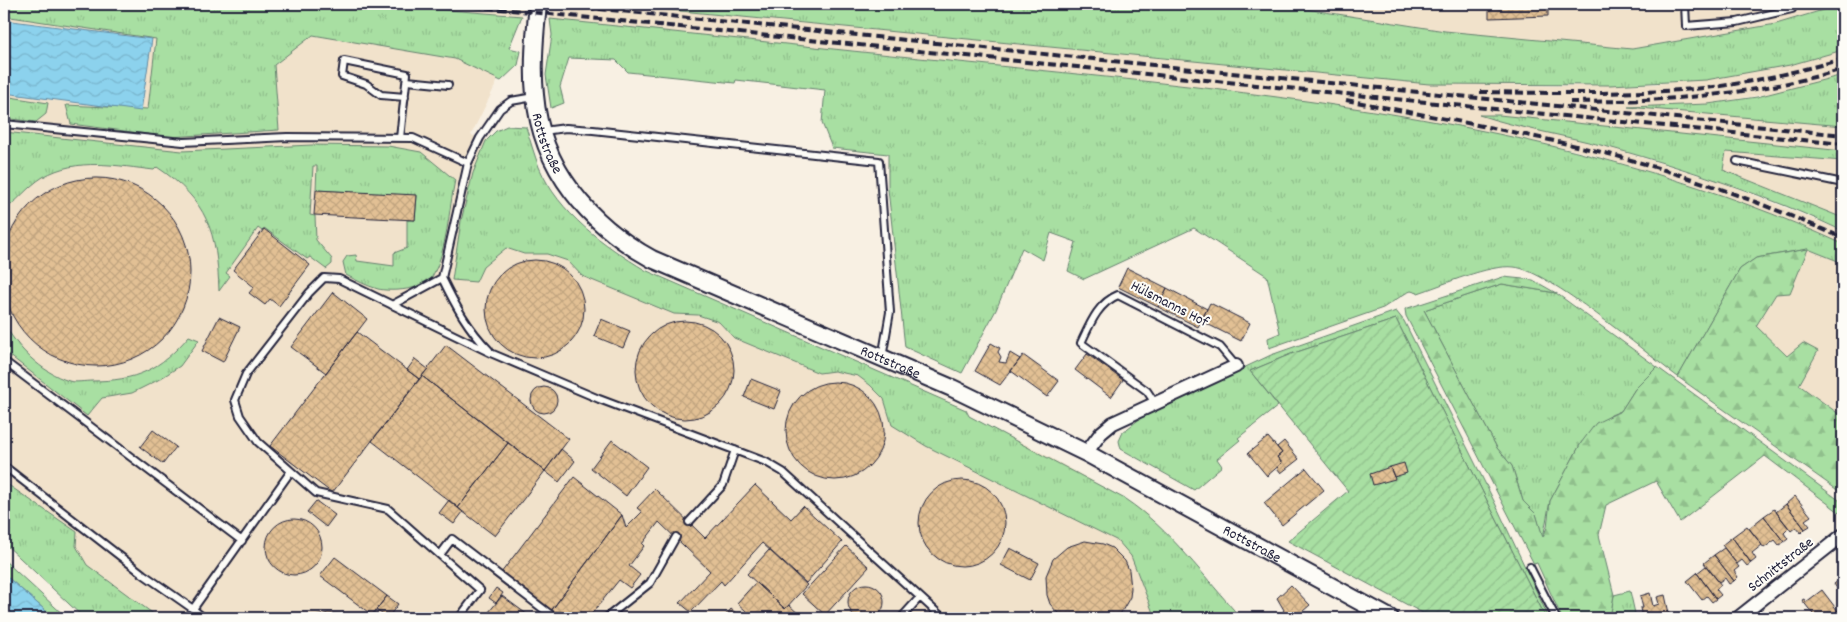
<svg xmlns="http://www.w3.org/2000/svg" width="1847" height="622" viewBox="0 0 1847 622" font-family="Dekko,sans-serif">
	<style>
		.built { fill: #f1e2cb }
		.grass { fill: url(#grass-tufts); stroke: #65806e }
		.forest { fill: url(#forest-firs); stroke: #65806e }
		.garden { fill: url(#garden-furrows); stroke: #65806e }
		.water { fill: url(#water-waves); stroke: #628ca6 }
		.building { fill: url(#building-cross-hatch); stroke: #22223b }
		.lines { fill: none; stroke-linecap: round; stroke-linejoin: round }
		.service-casing { stroke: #22223b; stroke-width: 10 }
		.minor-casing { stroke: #22223b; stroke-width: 16 }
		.tertiary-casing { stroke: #22223b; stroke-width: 20 }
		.service { stroke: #fdfcf7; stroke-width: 6 }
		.minor { stroke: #fdfcf7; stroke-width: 12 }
		.tertiary { stroke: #fdfcf7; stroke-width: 16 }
		.rail { stroke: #22223b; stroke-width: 4; stroke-dasharray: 8 4; stroke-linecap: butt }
		.labels { text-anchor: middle; stroke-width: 4; stroke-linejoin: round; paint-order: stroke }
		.street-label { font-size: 15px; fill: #22223b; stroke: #fdfcf7 }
	</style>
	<defs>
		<pattern id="grass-tufts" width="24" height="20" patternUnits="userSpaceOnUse" patternTransform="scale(1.25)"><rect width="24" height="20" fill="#a8dfa2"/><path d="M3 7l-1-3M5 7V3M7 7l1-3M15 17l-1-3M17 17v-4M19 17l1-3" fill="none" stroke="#90bf8c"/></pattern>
		<pattern id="forest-firs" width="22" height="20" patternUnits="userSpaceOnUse" patternTransform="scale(1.25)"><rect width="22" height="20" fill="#a8dfa2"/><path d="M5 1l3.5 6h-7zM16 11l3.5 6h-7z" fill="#90bf8c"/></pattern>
		<pattern id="garden-furrows" width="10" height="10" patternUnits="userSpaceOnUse" patternTransform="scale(1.25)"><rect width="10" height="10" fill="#a8dfa2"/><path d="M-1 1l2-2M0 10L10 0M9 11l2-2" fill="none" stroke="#90bf8c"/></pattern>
		<pattern id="water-waves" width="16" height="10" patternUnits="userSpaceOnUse" patternTransform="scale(1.25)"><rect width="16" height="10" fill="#8cd2ed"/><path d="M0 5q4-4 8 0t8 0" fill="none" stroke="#78b4cc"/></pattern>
		<pattern id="building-cross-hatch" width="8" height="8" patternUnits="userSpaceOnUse" patternTransform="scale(1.25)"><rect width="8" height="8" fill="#e2c094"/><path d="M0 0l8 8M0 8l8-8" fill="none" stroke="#c2a580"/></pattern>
	</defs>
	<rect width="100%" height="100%" fill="#f8f0e3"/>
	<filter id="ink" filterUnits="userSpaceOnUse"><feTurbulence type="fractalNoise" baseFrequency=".02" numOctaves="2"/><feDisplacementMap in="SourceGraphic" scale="10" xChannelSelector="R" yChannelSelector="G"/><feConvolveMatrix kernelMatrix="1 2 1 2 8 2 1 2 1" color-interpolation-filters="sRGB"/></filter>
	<g filter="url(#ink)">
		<path class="built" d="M4 4H63L487 57 501 74 471 135 499 143 586 246 1029 446 1125 499 1144 512 1159 527 1241 618H113L4 519Z
			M375 4H523L522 16Z
			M552 4H609L1429 84 1561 86 1657 84 1751 72 1790 65 1843 50V75L1795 89 1708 104 1632 107 1843 126V151L1482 116 1610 148 1721 182 1843 231V244L1766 212 1682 181 1583 152 1471 128 1282 98 1144 81 550 19Z
			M1274 4H1842L1776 24 1632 49 1445 31Z
			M1725 152 1843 161V218L1723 170Z
			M1808 249 1843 263V417L1799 385 1818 351 1787 356 1756 326 1776 294 1790 292Z"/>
		<path class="grass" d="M4 4H374L522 16 509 48 521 51 518 65 501 81 455 59 313 35 274 65 279 130 170 137 71 124 66 105 148 109 156 39 4 16Z
			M609 4 817 6 846 4H1274L1445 31 1632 49 1776 24 1843 4V50L1790 65 1706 80 1610 85 1429 84Z
			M550 19C713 36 875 54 1038 70 1311 98 1590 128 1843 244V263L1808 249 1756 258 1740 269 1678 377C1646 353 1548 270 1514 267 1489 264 1443 285 1418 293L1411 291 1406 293 1383 308 1269 348 1268 338 1280 333 1267 276 1194 228 1084 279 1068 271 1076 242 1051 233 1043 260 1022 248 996 310 962 373 905 347 888 189V154L832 148 822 123 825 90 736 80 735 83 628 72 616 60 569 58 560 87 564 103 551 108 546 75 552 35Z
			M1843 75V126L1628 107 1708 104 1757 97Z
			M4 96 48 103 46 114 36 122 4 118Z
			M1479 115H1499L1843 151V161L1726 152 1723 170 1843 218V231C1769 196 1691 170 1612 148 1568 136 1522 129 1479 115Z
			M507 126 526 127C530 140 534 154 539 167 559 214 604 245 645 270L966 410 969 416 1125 499C1170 529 1205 578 1241 618H1155L1131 556 1118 541 926 446 892 425 884 399 870 385 858 376 834 371 819 373 734 338 719 322 698 315 674 314 582 276 568 261 547 254H524L506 248 483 267 476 282 452 280 461 221 473 173 486 141 496 131Z
			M4 132 182 151 312 145 388 146 421 152 455 180C449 208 447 252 432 277 423 290 392 292 378 289 367 286 356 280 346 275L343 262 347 256 356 255 357 261 394 266V253L407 248V220H415L417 196 316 190 317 166H313L310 215 315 216 316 240 332 259V264L326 269 310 257 307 259 264 228 262 231 258 228 226 273 230 276 219 291C217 232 208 201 157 167L154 170C118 166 77 157 43 177 27 187 17 202 4 210Z
			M1502 284 1556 293 1657 367 1635 389 1621 411 1611 415 1581 443 1550 501 1543 538 1536 514 1523 501 1512 466 1497 448 1424 310Z
			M1396 311 1404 321 1494 501 1549 618H1546L1396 319 1291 354 1250 371 1278 406 1238 438 1240 440 1217 459 1222 466 1194 490 1121 449 1119 441 1123 432 1146 414 1271 355Z
			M4 323C17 348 41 372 69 381 75 383 85 381 92 381 136 381 160 370 189 336L199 340 180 366 158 380 132 393 102 398 87 416 4 351Z
			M4 482 77 532 76 546 87 565 159 618H84L4 543Z
			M4 560 67 618H54L4 574Z
			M1630 591 1636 618H1610L1614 595Z"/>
		<path class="forest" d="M1808 249 1790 293 1776 294 1756 326 1787 356 1803 343 1818 351 1799 385 1843 417V494L1678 377 1740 269 1756 258Z
			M1503 277 1533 280 1556 293 1502 284 1424 310 1497 448 1512 466 1523 501 1536 514 1543 537 1547 527 1550 501 1581 443 1596 423 1621 411 1635 389 1657 367 1843 503V515L1765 456 1680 522 1656 481 1606 505 1599 535 1614 595 1610 618H1562L1537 563 1534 564 1406 316 1405 309Z"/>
		<path class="garden" d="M1396 319 1546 618H1432L1288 541 1348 491 1250 371 1291 354Z"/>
		<path class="water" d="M4 20 152 39 141 111 4 93Z
			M4 574 54 618H4Z"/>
		<path class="building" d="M1489 4H1548V16L1489 18Z
			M2 272a94 94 0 1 1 188 0a94 94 0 1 1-188 0Z
			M316 190 417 195 415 220 314 215Z
			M264 229 310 265 279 306 270 299 265 305 249 293 254 287 233 270Z
			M486 309a49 49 0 1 1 98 0a49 49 0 1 1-98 0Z
			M1127 268 1167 288 1158 307 1118 287Z
			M1167 288 1207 309 1198 327 1158 307Z
			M333 292 367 319 326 373 291 347Z
			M1210 303 1250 323 1241 341 1201 321Z
			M219 317 240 327 223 362 202 351Z
			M601 319 630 331 623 348 594 336Z
			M636 370a49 49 0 1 1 98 0a49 49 0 1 1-98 0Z
			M357 332 419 379 332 493 270 446Z
			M991 343 1000 348 998 352 1001 357 999 362 1006 363 1010 353 1020 359 1000 385 975 371Z
			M446 345 569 439 545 471 422 376Z
			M1087 354 1123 380 1111 397 1075 370Z
			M1023 355 1059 381 1047 397 1011 371Z
			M415 359 428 369 419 379 407 370Z
			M422 376 508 443 458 508 372 441Z
			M751 379 781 391 774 409 744 397Z
			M786 431a49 49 0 1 1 98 0a49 49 0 1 1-98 0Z
			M531 400a13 13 0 1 1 26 0a13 13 0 1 1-26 0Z
			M153 430 176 447 163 464 140 447Z
			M1268 437 1282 453 1277 457 1282 463 1267 476 1248 453Z
			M612 440 647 467 626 496 591 468Z
			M1284 441 1299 459 1281 473 1277 468 1282 463 1277 457 1282 453 1277 447Z
			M508 443 545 471 495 536 458 508Z
			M561 449 575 461 559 482 545 471Z
			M1404 463 1407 473 1394 477 1390 467Z
			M1390 467 1395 479 1373 485 1370 474Z
			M1306 468 1324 490 1282 525 1264 503Z
			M574 477 622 515 551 611 501 573Z
			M919 523a43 43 0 1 1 86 0a43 43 0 1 1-86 0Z
			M755 485 791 519 803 506 842 542 806 583 762 543 724 585 721 581 691 612 680 603 710 571 659 522 642 544 644 546 629 566 640 575 630 588 619 580 590 616 551 611 622 515 626 528 642 512 637 508 655 489 705 538Z
			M1795 496 1811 516 1805 520 1810 526 1805 529 1786 504Z
			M449 500 463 512 454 524 439 513Z
			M316 501 335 515 326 527 307 512Z
			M1786 504 1805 529 1801 533 1796 527 1791 531 1776 512Z
			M1774 509 1789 528 1784 533 1788 539 1784 542 1764 516Z
			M1764 516 1784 542 1779 545 1775 540 1764 548 1749 528Z
			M266 547a28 28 0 1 1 56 0a28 28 0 1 1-56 0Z
			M1747 526 1762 545 1752 553 1756 559 1751 563 1732 537Z
			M1732 537 1751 563 1747 566 1742 560 1737 564 1722 545Z
			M1085 541 1103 544 1112 548 1125 561 1129 570 1131 588 1130 597 1121 613 1115 618H1062L1050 604 1047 595 1046 576 1053 559 1067 547Z
			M846 546 869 567 825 615 802 594Z
			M1010 548 1039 563 1030 580 1001 565Z
			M1724 548 1739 567 1734 571 1738 577 1734 581 1714 555Z
			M769 550 807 585 785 609 747 574Z
			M1714 555 1734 581 1729 584 1725 578 1719 582 1704 563Z
			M335 557 387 596 372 615 320 576Z
			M1706 566 1721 585 1716 589 1721 595 1716 599 1697 573Z
			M1697 573 1716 599 1712 602 1707 596 1702 600 1687 581Z
			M1843 577V597L1834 584Z
			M756 582 785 609 789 605 803 618H754L737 603Z
			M848 602a18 18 0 1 1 36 0a18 18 0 1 1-36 0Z
			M1291 585 1310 605 1295 618H1281L1283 616 1281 614 1284 610 1277 598Z
			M496 588 503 593 496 603 489 598Z
			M1822 590 1841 615 1837 618H1816L1802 600 1804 599 1806 602Z
			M1650 593 1653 606 1659 604 1657 597 1665 595 1670 618H1642L1640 608H1643L1640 596Z
			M387 596 398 604 388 618 376 610Z
			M502 596 532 618H484Z
			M731 609 742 618H723Z
			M328 613 340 614 348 618H311Z"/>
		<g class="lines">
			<defs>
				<path id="service" d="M1685 4 1686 26 1737 22 1792 9V4
					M407 81 448 85
					M4 124 183 142 287 137 413 138 468 163
					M543 131 566 128 593 130 879 161 890 312 882 358
					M400 138 407 74 344 61 342 76 366 84 381 95 405 97
					M1737 161 1843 183
					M442 278C455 305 468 329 489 350
					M392 305 442 278 468 163 480 138 500 109 511 101 534 97
					M4 361 242 541
					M1155 403 1147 391 1081 343C1090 324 1098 303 1118 295L1220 347 1236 366
					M4 466 143 574 193 609
					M689 522 723 485 735 450
					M440 555 480 590 459 618
					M1530 567 1556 618
					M204 618 193 609 291 471
					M555 618 452 539 440 555 388 509 316 493 258 442 240 416 235 400 246 374 309 293 324 278 339 279 493 354 599 399 766 462 783 472 943 618
					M606 618 650 583 676 537
					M901 618 920 597"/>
				<path id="minor" d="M1086 453 1101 433 1113 423 1236 366
					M1738 618 1843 535"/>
				<g id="tertiary">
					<path id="s1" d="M538 4C535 34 532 65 535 95 541 169 590 225 652 259L952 388 1086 453 1390 618"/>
				</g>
			</defs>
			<use href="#service" class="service-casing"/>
			<use href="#minor" class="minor-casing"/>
			<use href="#tertiary" class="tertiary-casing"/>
			<use href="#service" class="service"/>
			<use href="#minor" class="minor"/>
			<use href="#tertiary" class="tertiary"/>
			<path class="rail" d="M451 4 1843 144
				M551 4 1843 135
				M1480 92C1555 93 1630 95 1705 88 1752 83 1798 71 1843 59
				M1346 100C1434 117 1522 132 1609 154 1689 175 1767 205 1843 238
				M1570 102C1663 101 1754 96 1843 69"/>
		</g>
	</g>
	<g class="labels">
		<g class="street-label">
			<text dy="5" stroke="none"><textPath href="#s1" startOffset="141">Rottstraße</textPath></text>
			<text transform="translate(1170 303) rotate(27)" y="5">Hülsmanns Hof</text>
			<text dy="5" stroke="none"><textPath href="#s1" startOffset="561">Rottstraße</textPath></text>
			<text dy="5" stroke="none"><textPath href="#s1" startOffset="966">Rottstraße</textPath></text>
			<text transform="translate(1780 564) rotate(-38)" y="5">Schnittstraße</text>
		</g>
	</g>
	<rect width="1847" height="622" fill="none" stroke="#fdfcf7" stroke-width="20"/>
	<rect x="10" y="10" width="1827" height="602" fill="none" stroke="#22223b" stroke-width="2" filter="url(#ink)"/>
</svg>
